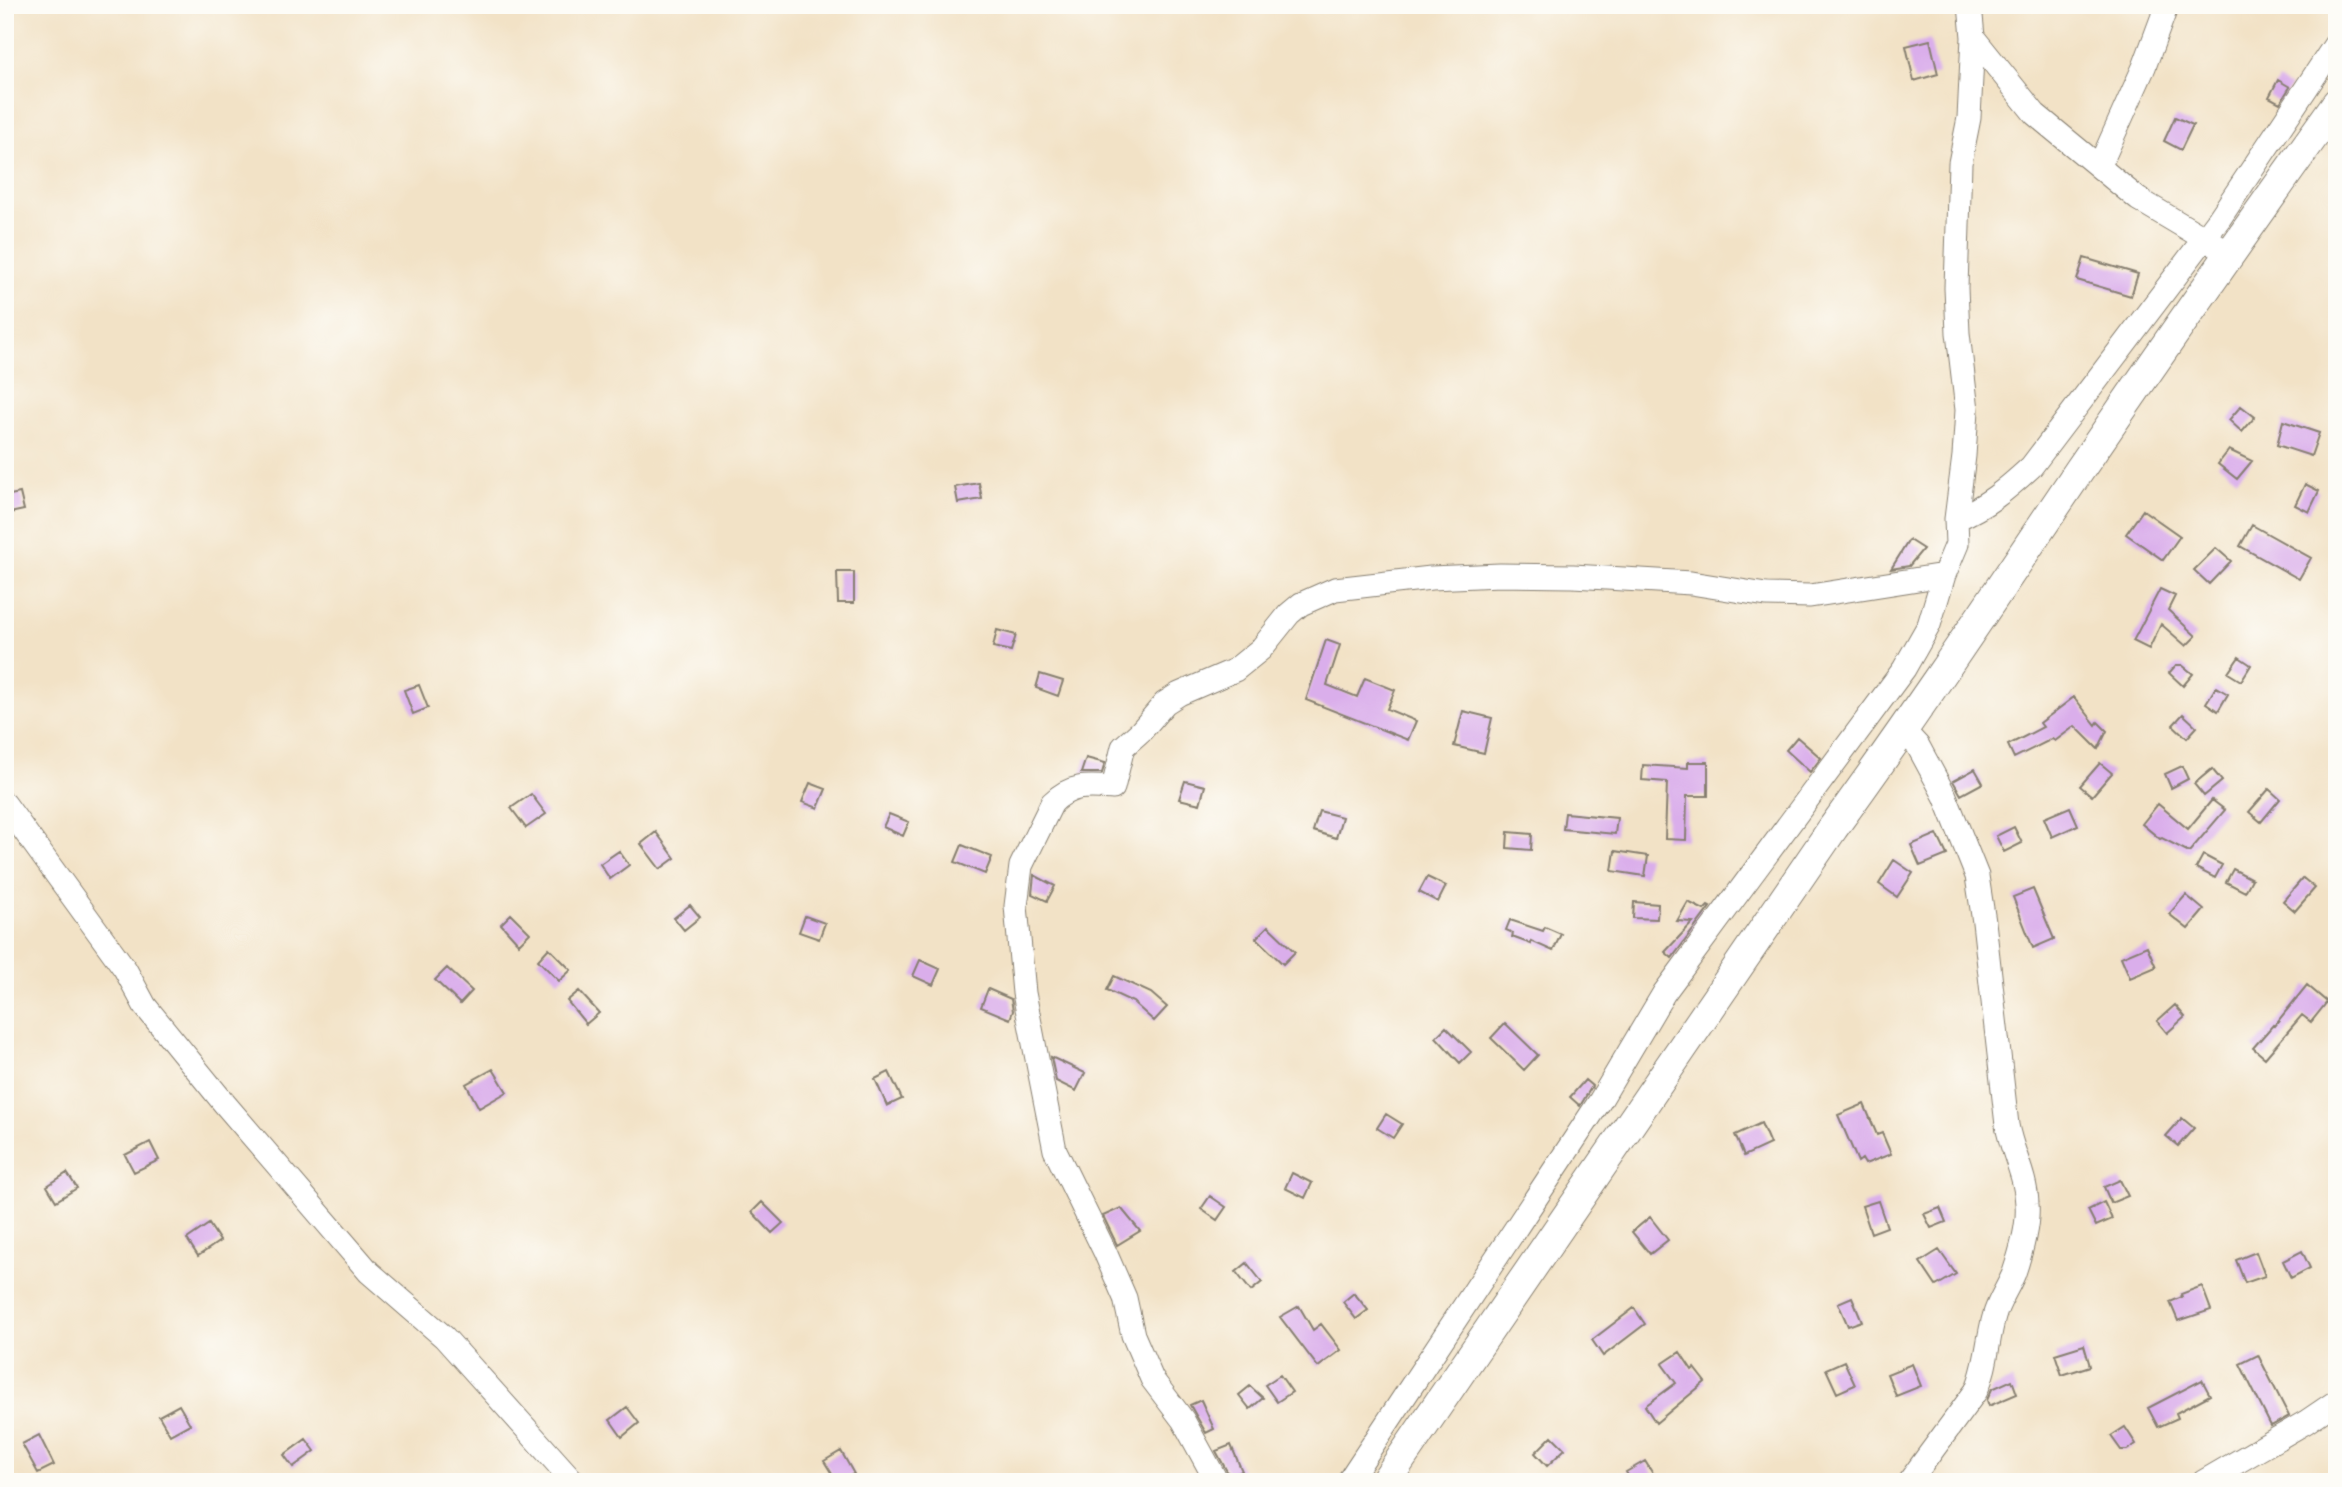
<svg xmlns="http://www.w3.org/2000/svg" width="2342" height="1487" viewBox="0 0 2342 1487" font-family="Mali,sans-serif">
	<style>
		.building { fill: #daaeeb }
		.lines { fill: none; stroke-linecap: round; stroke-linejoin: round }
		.minor-casing { stroke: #877f71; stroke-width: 25 }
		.major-casing { stroke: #877f71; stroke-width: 32 }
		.minor { stroke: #fff; stroke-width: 23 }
		.major { stroke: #fff; stroke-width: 30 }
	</style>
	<rect width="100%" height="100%" fill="#fdfcf7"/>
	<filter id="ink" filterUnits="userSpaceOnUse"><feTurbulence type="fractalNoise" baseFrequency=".0143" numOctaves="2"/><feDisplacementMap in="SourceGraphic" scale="14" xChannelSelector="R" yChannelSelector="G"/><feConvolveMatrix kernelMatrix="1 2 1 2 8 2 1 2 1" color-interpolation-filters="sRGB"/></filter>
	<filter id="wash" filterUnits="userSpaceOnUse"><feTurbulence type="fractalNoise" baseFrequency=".00686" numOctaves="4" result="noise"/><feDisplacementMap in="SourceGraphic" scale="28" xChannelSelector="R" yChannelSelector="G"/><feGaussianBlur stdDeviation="1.57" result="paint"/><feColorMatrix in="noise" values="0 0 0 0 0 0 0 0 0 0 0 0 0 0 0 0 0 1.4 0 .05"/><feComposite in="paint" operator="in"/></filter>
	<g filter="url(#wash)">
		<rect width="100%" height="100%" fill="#f2e2c6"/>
		<g id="blocks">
			<path class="building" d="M1930 40 1938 74 1914 81 1906 46Z
				M2278 80 2290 87 2280 103 2269 97Z
				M2175 117 2193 125 2181 150 2164 141Z
				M2084 258 2138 274 2131 296 2077 280Z
				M2241 406 2255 417 2242 432 2229 420Z
				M2283 421 2319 433 2311 456 2277 445Z
				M2229 450 2252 461 2237 479 2218 464Z
				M979 483 982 499 958 503 955 487Z
				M2305 484 2319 491 2309 512 2295 505Z
				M20 493 24 510 5 514V496Z
				M2143 510 2180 536 2163 560 2126 534Z
				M2252 525 2311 558 2299 579 2240 546Z
				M1909 540 1923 549 1909 566 1891 569Z
				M2216 548 2231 561 2209 584 2194 570Z
				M837 572H854V603H838Z
				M2160 589 2175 596 2168 610 2196 636 2186 646 2161 624 2149 649 2133 641Z
				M997 630 1016 635 1011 651 993 647Z
				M1326 640 1340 645 1327 685 1357 697 1365 678 1395 690 1387 709 1416 721 1408 740 1306 700Z
				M2239 657 2251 665 2241 681 2228 673Z
				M2176 665H2182L2193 674 2183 686 2169 673Z
				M1040 674 1063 681 1058 696 1036 688Z
				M419 685 428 708 413 714 404 690Z
				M2216 687 2228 694 2218 711 2206 703Z
				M2074 697 2096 725 2098 722 2107 731 2098 749 2075 726 2055 741 2052 739 2014 758 2008 745 2043 727 2040 723Z
				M1463 711 1492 718 1484 753 1454 746Z
				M2183 714 2197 727 2187 738 2173 725Z
				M1797 737 1821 758 1810 772 1786 750Z
				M1086 758 1105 763 1102 773H1081Z
				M1688 762H1708V796H1687L1686 840 1665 839 1667 782 1642 780 1643 765 1688 768Z
				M2100 763 2112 773 2092 796 2080 786Z
				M2182 766 2188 779 2171 788 2165 774Z
				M1975 769 1983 783 1961 795 1953 781Z
				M2212 769 2222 781 2204 796 2194 784Z
				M1185 781 1205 786 1200 804 1179 799Z
				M810 783 826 789 818 808 802 802Z
				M2269 789 2280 799 2261 822 2249 812Z
				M531 794 546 814 526 828 511 808Z
				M2212 800 2225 810 2189 852 2162 838 2160 839 2142 824 2158 804 2188 829Z
				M2070 807 2078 825 2052 837 2044 818Z
				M1319 811 1342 817 1336 838 1313 831Z
				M1565 813 1617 818 1615 834 1563 829Z
				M889 814 909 822 903 836 883 827Z
				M2014 827 2022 843 2004 852 1996 836Z
				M656 832 675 858 660 869 641 844Z
				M1508 832 1532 834 1531 850 1507 848Z
				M1937 834 1947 855 1920 866 1911 845Z
				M962 845 992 857 985 874 955 862Z
				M619 851 629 865 610 879 600 864Z
				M1615 851 1648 856 1645 876 1612 871Z
				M2203 855 2222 865 2215 878 2196 868Z
				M1894 860 1913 873 1897 897 1879 884Z
				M2233 869 2252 879 2245 892 2226 882Z
				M1034 875 1055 886 1047 901 1032 894Z
				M1427 877 1446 886 1438 902 1419 892Z
				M2303 878 2315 888 2295 911 2283 901Z
				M2033 889 2054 939 2033 948 2013 897Z
				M2186 895 2204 910 2188 929 2169 914Z
				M1634 902 1658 904 1657 919 1633 918Z
				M1688 902 1704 910 1708 906 1710 907 1672 958 1665 952 1693 922 1677 921Z
				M690 905 700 917 684 930 674 918Z
				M511 914 530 933 519 944 501 924Z
				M805 916 825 923 819 939 799 932Z
				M1510 920 1543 931 1545 927 1561 934 1553 951 1531 941V944L1512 937 1513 933 1506 930Z
				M1268 926 1295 952 1283 964 1256 938Z
				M2147 946 2156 967 2130 978 2121 957Z
				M549 948 571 970 559 981 538 960Z
				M920 960 940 969 933 985 913 976Z
				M447 968 472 991 460 1004 435 980Z
				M1114 976 1151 993 1167 1007 1154 1021 1133 1002 1107 990Z
				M2307 985 2327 1002 2311 1022 2302 1015 2265 1058 2253 1048 2273 1025 2274 1026Z
				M988 989 1011 999 1013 1011 1010 1019 981 1007Z
				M579 991 599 1013 586 1024 567 1001Z
				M2175 1005 2185 1017 2167 1033 2157 1021Z
				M1505 1023 1538 1055 1524 1070 1491 1038Z
				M1446 1027 1471 1052 1460 1063 1436 1037Z
				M1051 1057 1085 1073 1076 1091 1056 1081Z
				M493 1069 507 1092 479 1108 466 1084Z
				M889 1072 902 1099 887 1106 875 1079Z
				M1585 1080 1592 1086 1580 1106 1570 1097Z
				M1864 1104 1877 1135 1882 1133 1891 1154 1865 1164 1862 1159 1858 1162 1838 1115Z
				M1386 1114 1402 1124 1393 1138 1377 1128Z
				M2182 1118 2194 1128 2178 1146 2166 1136Z
				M1761 1123 1770 1144 1744 1156 1735 1135Z
				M150 1142 159 1160 134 1172 125 1155Z
				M67 1173 77 1188 56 1201 47 1186Z
				M1292 1173 1312 1183 1305 1198 1285 1188Z
				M2120 1180 2128 1196 2111 1203 2104 1187Z
				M1210 1196 1226 1207 1217 1220 1201 1209Z
				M1878 1201 1887 1227 1871 1233 1862 1206Z
				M762 1202 783 1223 772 1233 752 1212Z
				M2104 1202 2112 1219 2096 1226 2088 1210Z
				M1121 1208 1140 1231 1117 1245 1103 1216Z
				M1940 1208 1946 1222 1931 1228 1924 1214Z
				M1650 1217 1668 1240 1650 1254 1632 1232Z
				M209 1224 220 1241 198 1256 187 1239Z
				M1939 1250 1956 1274 1936 1286 1920 1262Z
				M2302 1251 2310 1268 2291 1278 2283 1261Z
				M2256 1252 2265 1276 2245 1283 2236 1260Z
				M1247 1263 1262 1282 1251 1291 1236 1272Z
				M2202 1286 2211 1310 2178 1321 2170 1302 2182 1297 2181 1294Z
				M1354 1293 1368 1310 1356 1319 1343 1302Z
				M1852 1297 1862 1321 1848 1326 1838 1303Z
				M1299 1306 1313 1330 1321 1324 1341 1350 1318 1367 1280 1317Z
				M1634 1308 1645 1324 1603 1356 1592 1340Z
				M2084 1345 2090 1366 2062 1375 2055 1354Z
				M1680 1352 1692 1370 1694 1368 1705 1382 1656 1423 1645 1406 1676 1383 1662 1364Z
				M2258 1355 2289 1416 2271 1426 2240 1364Z
				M1844 1361 1855 1385 1837 1393 1826 1369Z
				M1912 1364 1921 1386 1896 1396 1887 1374Z
				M1280 1375 1292 1392 1277 1402 1265 1385Z
				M2012 1380 2017 1394 1989 1406 1987 1400 1992 1389Z
				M2202 1380 2210 1395 2176 1413 2178 1418 2158 1427 2148 1408Z
				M1250 1386 1263 1398 1250 1409 1239 1395Z
				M1201 1400 1214 1429 1206 1433 1190 1405Z
				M179 1405 190 1424 170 1435 159 1416Z
				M627 1407 639 1423 622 1437 610 1420Z
				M2125 1427 2136 1444 2127 1450H2121L2111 1436Z
				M39 1435 54 1465 38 1473 22 1444Z
				M1552 1436 1565 1449 1547 1466 1535 1453Z
				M306 1439 315 1451 293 1467 284 1455Z
				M1231 1445 1242 1471 1230 1477 1216 1451Z
				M841 1451 854 1474 837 1482 824 1461Z
				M1645 1461 1658 1482H1632L1626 1472Z"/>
		</g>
	</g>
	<g filter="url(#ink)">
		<use href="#blocks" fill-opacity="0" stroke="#877f71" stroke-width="2"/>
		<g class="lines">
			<defs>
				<path id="minor" d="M1973 37 2035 114 2138 199 2217 246
					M2100 165 2144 67 2167 5
					M1956 519C1987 506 2006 490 2031 467L2219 219 2337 42
					M1904 731 1918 746 1945 796 1977 876 1984 922 2007 1125C2012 1153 2026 1175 2027 1204 2029 1225 2021 1252 2014 1273 2008 1288 1998 1301 1994 1317 1987 1342 1987 1367 1976 1391L1909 1482
					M5 804 125 969 145 1006 224 1103 369 1272 444 1337 574 1482
					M1217 1482 1183 1420 1152 1379 1133 1335 1125 1298 1105 1252 1055 1150 1024 993 1016 906 1021 866 1052 803C1071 784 1088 786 1113 788L1123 747 1141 731 1165 703 1179 694 1235 670 1261 649 1289 614 1301 604 1335 589 1431 578 1500 575 1573 576 1691 583 1766 595 1810 596 1944 575
					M1348 1482 1600 1101 1664 993 1904 669 1929 625 1944 575 1957 544 1956 519 1964 456 1967 410 1958 333 1956 288 1960 163 1969 118 1973 37 1970 5
					M2203 1482 2306 1422 2337 1401"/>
				<path id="major" d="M1385 1482 1833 828C1918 711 1998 591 2079 471 2164 347 2250 225 2337 103"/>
			</defs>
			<use href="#minor" class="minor-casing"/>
			<use href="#major" class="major-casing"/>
			<use href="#minor" class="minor"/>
			<use href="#major" class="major"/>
		</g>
	</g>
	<rect width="2342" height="1487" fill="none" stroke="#fdfcf7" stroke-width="28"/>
</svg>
